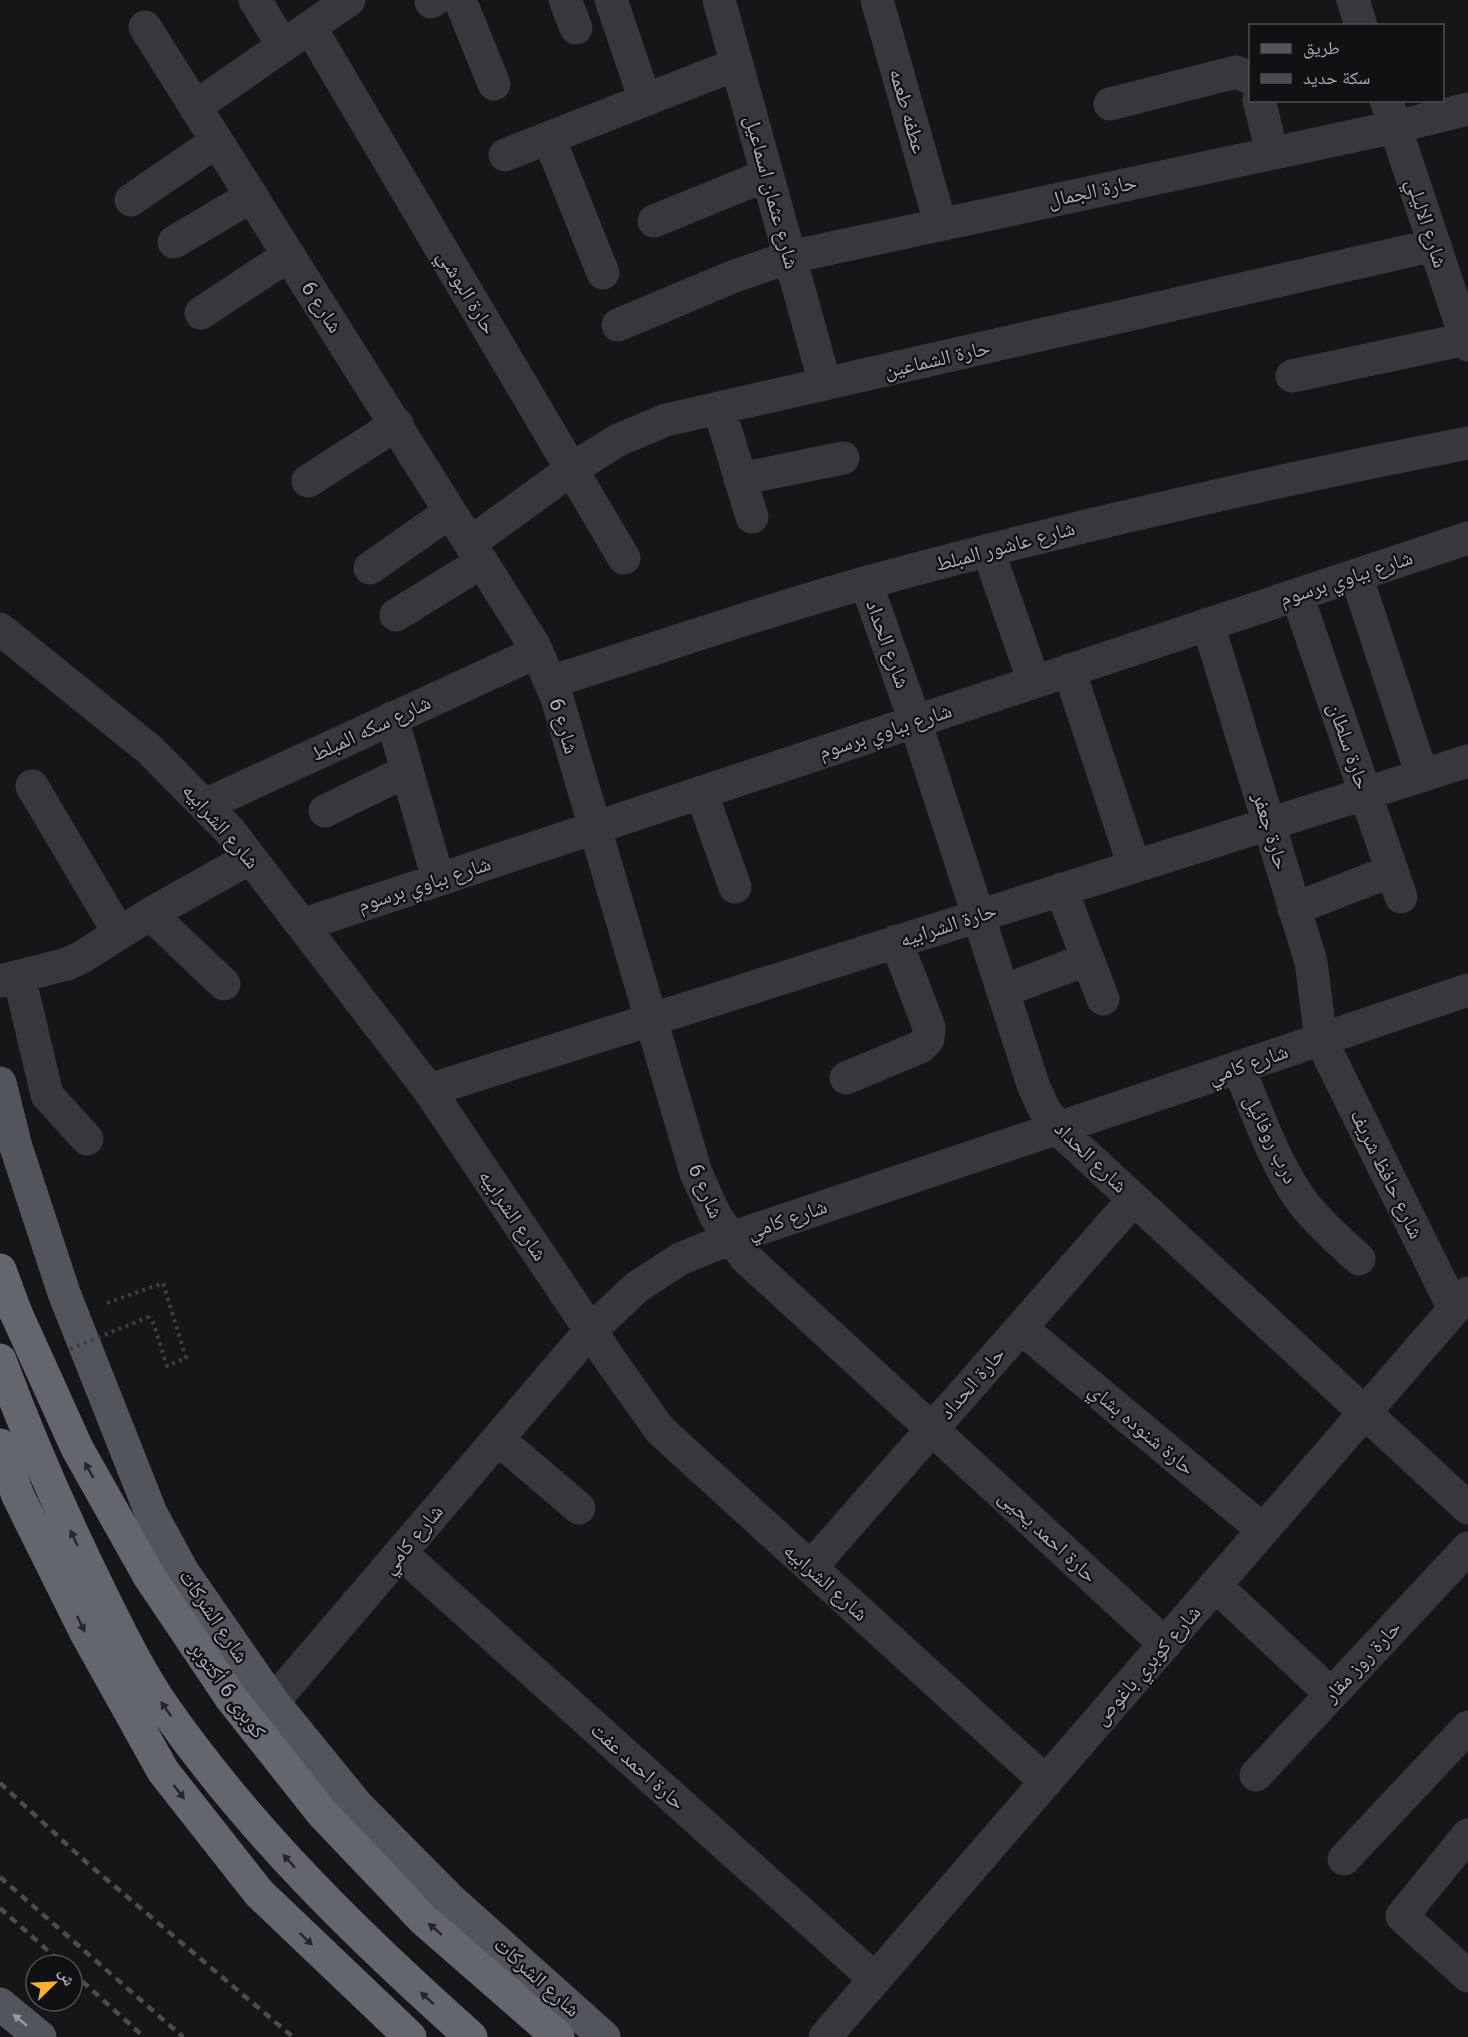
<svg xmlns="http://www.w3.org/2000/svg" width="1468" height="2037" viewBox="0 0 1468 2037" font-family="Roboto,'Noto Naskh Arabic',sans-serif">
	<style>
		.lines { fill: none; stroke-linecap: round; stroke-linejoin: round }
		.path { stroke: #3d3f44; stroke-width: 4; stroke-dasharray: 3 4.5; stroke-linecap: butt }
		.minor { stroke: #37383d; stroke-width: 33 }
		.major { stroke: #53555c; stroke-width: 33 }
		.highway { stroke: #63666e; stroke-width: 33 }
		.rail { stroke: #4a4c52; stroke-width: 4.5; stroke-dasharray: 8 6; stroke-linecap: butt }
		.path-bridge { stroke: #3d3f44; stroke-width: 4; stroke-dasharray: 3 4.5; stroke-linecap: butt }
		.highway-bridge { stroke: #63666e; stroke-width: 33 }
		.oneway { fill: #26262a }
		.oneway2 { fill: #979ba6 }
		.labels { text-anchor: middle; stroke-width: 4.5; stroke-linejoin: round; paint-order: stroke }
		.street-label { font-size: 21px; fill: #a8adb8; stroke: #111113 }
	</style>
	<rect width="100%" height="100%" fill="#161618"/>
	<g class="lines">
		<path class="path" d="M107 1303 163 1283 186 1358 167 1366 151 1316"/>
		<path class="minor" d="M255 0 283 46
			M460 0 494 84
			M565 0 576 28
			M611 0 645 100
			M719 0 825 384
			M877 0 940 223
			M1353 0 1361 26
			M431 2 434 0
			M145 27 534 645 557 698 696 1173 716 1217 745 1257 1165 1644
			M310 27 624 558
			M1259 100 1272 153
			M1386 100 1468 345
			M1110 104 1236 72 1250 78
			M195 107 349 0
			M549 138 603 273
			M505 155 737 64
			M131 200 217 141
			M654 221 767 175
			M174 242 252 196
			M201 313 289 255
			M618 325 732 277 790 257 1395 127 1468 109
			M1292 376 1466 339
			M719 408 752 517
			M740 479 843 458
			M308 481 397 424
			M470 543 572 469 618 440 666 420 1435 245
			M988 550 1034 682
			M370 568 450 512
			M1356 575 1422 775
			M866 583 915 721 1034 1087 1044 1109 1058 1129 1468 1508
			M1297 595 1401 897
			M396 615 482 562
			M1208 624 1311 962 1321 1040 1454 1309
			M0 629 150 750 229 830 429 1090 613 1364 660 1430 1046 1782
			M1069 670 1134 866
			M550 682C656 649 761 612 868 582 1067 528 1266 482 1468 443
			M392 718 438 879
			M32 786 119 933
			M701 792 735 887
			M205 805 537 652
			M325 811 407 771
			M1061 889 1103 999
			M1294 909 1391 871
			M150 914 224 984
			M302 925 1468 538
			M19 976 47 1095 87 1139
			M0 981 67 964 82 957 150 914 250 858
			M1003 991 1088 959
			M1238 1067C1258 1113 1274 1164 1304 1204 1320 1224 1340 1242 1359 1259
			M846 1078 920 1047 928 1039 929 1027 896 941
			M429 1090 1468 761
			M1021 1328 1263 1530
			M498 1439 579 1508
			M401 1553 875 1979
			M811 1567 1134 1199
			M1215 1585 1331 1694
			M273 1702 590 1331 637 1287 680 1259 731 1238 1468 990
			M1256 1775 1468 1548
			M1468 1835 1402 1916 1468 1976
			M1344 1859 1468 1727
			M825 2037 1468 1293"/>
		<path class="major" d="M0 1083 16 1147 64 1293 151 1513 183 1572 273 1702 357 1805 451 1900 604 2037
			M0 2004 40 2037"/>
		<path class="highway" d="M0 1270 16 1313
			M0 1360C28 1436 60 1509 95 1581 116 1624 138 1670 165 1709 251 1832 359 1937 471 2037
			M0 1445 18 1496 86 1633 163 1771 259 1893 410 2037
			M149 1576 231 1698 322 1813 424 1920 558 2037"/>
		<path class="rail" d="M0 1783 86 1862 293 2037
			M0 1877 183 2037
			M0 1908 64 1965
			M72 1972 144 2037"/>
		<path class="path-bridge" d="M70 1349 151 1316"/>
		<path class="highway-bridge" d="M16 1313 77 1448 149 1576"/>
	</g>
	<defs><path id="oneway-solid" d="M-6-.8H1V-3.2L6.5 0L1 3.2V.8H-6Z" transform="scale(1.5)"/></defs>
	<g class="oneway">
		<use href="#oneway-solid" transform="translate(89 1470) rotate(-119)"/>
		<use href="#oneway-solid" transform="translate(74 1538) rotate(-115)"/>
		<use href="#oneway-solid" transform="translate(81 1624) rotate(64)"/>
		<use href="#oneway-solid" transform="translate(166 1709) rotate(-125)"/>
		<use href="#oneway-solid" transform="translate(179 1792) rotate(52)"/>
		<use href="#oneway-solid" transform="translate(289 1861) rotate(-132)"/>
		<use href="#oneway-solid" transform="translate(435 1929) rotate(-139)"/>
		<use href="#oneway-solid" transform="translate(306 1939) rotate(44)"/>
		<use href="#oneway-solid" transform="translate(427 1998) rotate(-138)"/>
	</g>
	<use class="oneway2" href="#oneway-solid" transform="translate(20 2020) rotate(-140)"/>
	<g class="labels">
		<g class="street-label">
			<text transform="translate(908 111) rotate(74)" y="7">عطفه طعمه</text>
			<text transform="translate(1092 191) rotate(-12)" y="7">حارة الجمال</text>
			<text transform="translate(772 192) rotate(75)" y="7">شارع عثمان اسماعيل</text>
			<text transform="translate(1427 223) rotate(72)" y="7">شارع الاليلي</text>
			<text transform="translate(467 292) rotate(59)" y="7">حارة البوشي</text>
			<text transform="translate(322 307) rotate(57)" y="7">شارع 6</text>
			<text transform="translate(937 359) rotate(-13)" y="7">حارة الشماعين</text>
			<text transform="translate(1005 546) rotate(-15)" y="7">شارع عاشور المبلط</text>
			<text transform="translate(1346 578) rotate(-18)" y="7">شارع بباوي برسوم</text>
			<text transform="translate(888 644) rotate(70)" y="7">شارع الحداد</text>
			<text transform="translate(564 726) rotate(73)" y="7">شارع 6</text>
			<text transform="translate(371 728) rotate(-25)" y="7">شارع سكه المبلط</text>
			<text transform="translate(885 731) rotate(-18)" y="7">شارع بباوي برسوم</text>
			<text transform="translate(1349 746) rotate(71)" y="7">حارة سلطان</text>
			<text transform="translate(221 826) rotate(49)" y="7">شارع الشرابيه</text>
			<text transform="translate(1271 831) rotate(73)" y="7">حارة جعفر</text>
			<text transform="translate(424 884) rotate(-18)" y="7">شارع بباوي برسوم</text>
			<text transform="translate(948 925) rotate(-18)" y="7">حارة الشرابيه</text>
			<text transform="translate(1248 1064) rotate(-19)" y="7">شارع كامي</text>
			<text transform="translate(1271 1139) rotate(64)" y="7">درب روفائيل</text>
			<text transform="translate(1091 1157) rotate(44)" y="7">شارع الحداد</text>
			<text transform="translate(1387 1174) rotate(64)" y="7">شارع حافظ شريف</text>
			<text transform="translate(706 1191) rotate(66)" y="7">شارع 6</text>
			<text transform="translate(513 1215) rotate(56)" y="7">شارع الشرابيه</text>
			<text transform="translate(787 1219) rotate(-19)" y="7">شارع كامي</text>
			<text transform="translate(972 1383) rotate(-49)" y="7">حارة الحداد</text>
			<text transform="translate(1142 1429) rotate(40)" y="7">حارة شنوده بشاي</text>
			<text transform="translate(1048 1536) rotate(43)" y="7">حارة احمد يحيى</text>
			<text transform="translate(412 1539) rotate(-50)" y="7">شارع كامي</text>
			<text transform="translate(826 1582) rotate(42)" y="7">شارع الشرابيه</text>
			<text transform="translate(214 1616) rotate(56)" y="7">شارع الشركات</text>
			<text transform="translate(1362 1661) rotate(-47)" y="7">حارة روز مقار</text>
			<text transform="translate(1147 1665) rotate(-49)" y="7">شارع كوبري باغوص</text>
			<text transform="translate(228 1690) rotate(54)" y="7">كوبرى 6 أكتوبر</text>
			<text transform="translate(638 1766) rotate(42)" y="7">حارة احمد عفت</text>
			<text transform="translate(537 1977) rotate(42)" y="7">شارع الشركات</text>
		</g>
	</g>
	<rect x="1249" y="24" width="195" height="78" fill="#111113" stroke="#4d4f55" stroke-width="1.5"/>
	<rect x="1261" y="44" width="30" height="9" fill="#53555c" stroke="#4d4f55" stroke-width="1.5"/>
	<text x="1303" y="54" font-size="18" fill="#a8adb8">طريق</text>
	<rect x="1261" y="74" width="30" height="9" fill="#4a4c52" stroke="#4d4f55" stroke-width="1.5"/>
	<text x="1303" y="84" font-size="18" fill="#a8adb8">سكة حديد</text>
	<g transform="translate(54 1983) rotate(66)"><circle r="28" fill="#111113" stroke="#4d4f55" stroke-width="1.5"/>
	<path d="M0-4.5L10 22L0 15L-10 22Z" fill="#f2b134"/>
	<text y="-9" font-size="16" font-weight="bold" text-anchor="middle" fill="#a8adb8">ش</text>
	</g>
</svg>
